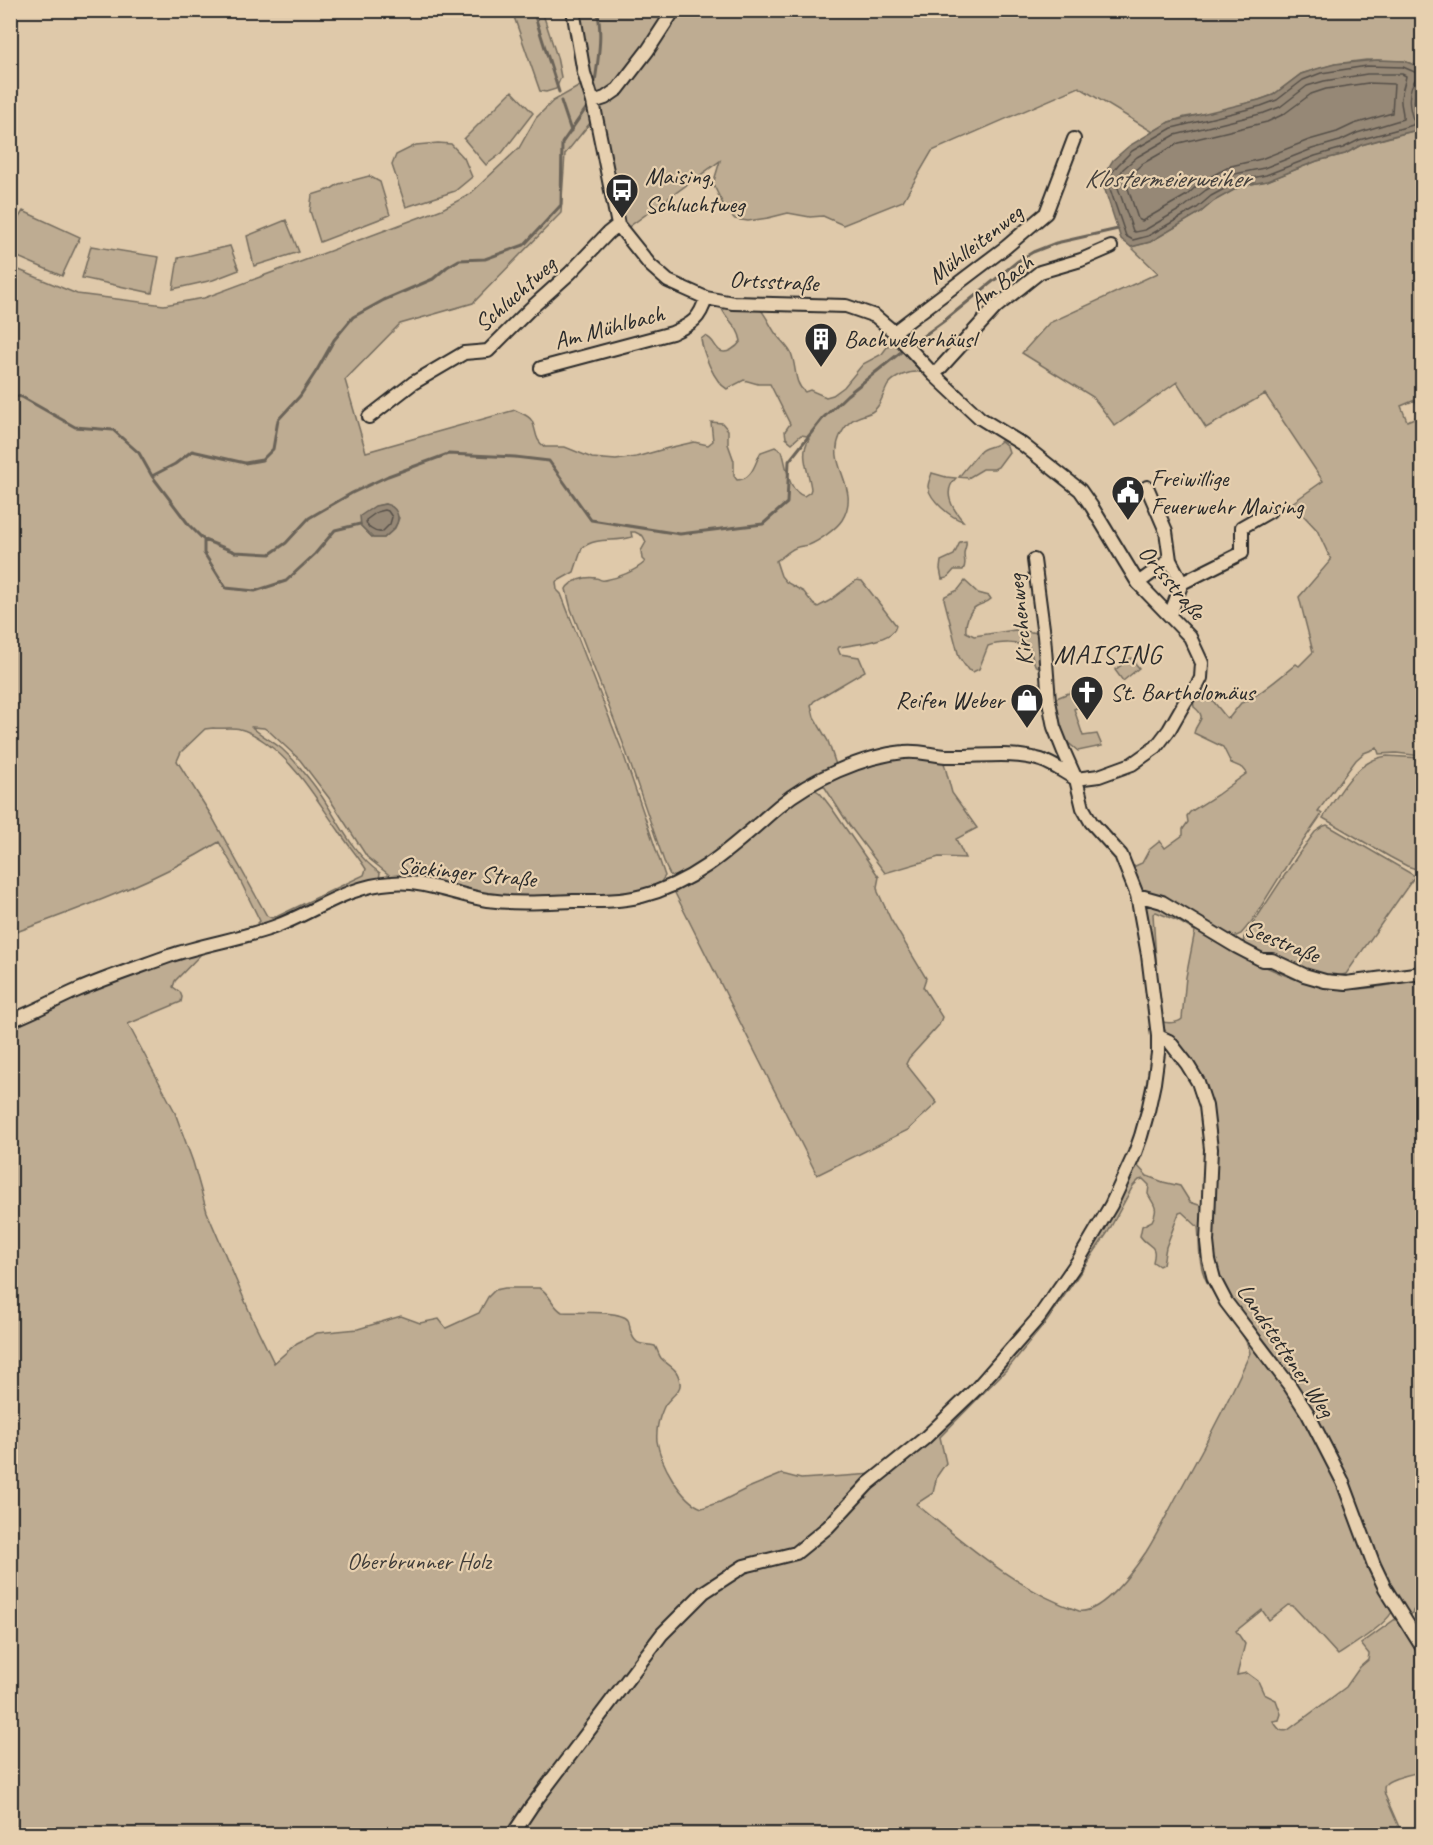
<svg xmlns="http://www.w3.org/2000/svg" width="1433" height="1845" viewBox="0 0 1433 1845" font-family="Caveat,sans-serif">
	<style>
		.green { fill: #beac92; stroke: #746c5e; stroke-width: 1.5; fill-rule: evenodd }
		.water { fill: #968876; stroke: #6b6358; stroke-width: 1.5 }
		.lines { fill: none; stroke-linecap: round; stroke-linejoin: round }
		.shore { stroke: #565049; stroke-width: 1.5 }
		.stream { stroke: #6b6358; stroke-width: 3 }
		.street-casing { stroke: #2b2b2b; stroke-width: 16 }
		.street { stroke: #e7d0af; stroke-width: 12 }
		.labels { text-anchor: middle; stroke-width: 4.5; stroke-linejoin: round; paint-order: stroke }
		.poi-label { font-size: 24px; fill: #2b2b2b; stroke: #e7d0af; text-anchor: start }
		.street-label { font-size: 24px; fill: #2b2b2b; stroke: #e7d0af }
		.park-label { font-size: 24px; fill: #413e3a; stroke: #e7d0af }
		.water-label { font-size: 26px; font-style: italic; fill: #46423e; stroke: #e7d0af }
		.quarter-label { font-size: 27px; letter-spacing: 1.5px; fill: #2b2b2b; stroke: #e7d0af }
	</style>
	<rect width="100%" height="100%" fill="#dfc9aa"/>
	<filter id="ink" filterUnits="userSpaceOnUse"><feTurbulence type="fractalNoise" baseFrequency=".0167" numOctaves="2"/><feDisplacementMap in="SourceGraphic" scale="12" xChannelSelector="R" yChannelSelector="G"/><feConvolveMatrix kernelMatrix="1 2 1 2 8 2 1 2 1" color-interpolation-filters="sRGB"/></filter>
	<g filter="url(#ink)">
		<path class="green" d="M512 11H542L557 57 561 77 556 89 546 92 540 91Z
			M573 11H1422V71L1420 67 1404 61 1366 60 1335 64 1301 74 1273 95 1259 100 1210 113 1185 117 1169 122 1153 132 1079 87 932 151 903 201 843 225 823 216 810 217 788 213 768 218 748 221 735 219 726 210 713 184 720 161 623 231 595 117 565 154 561 213 473 303 400 324 345 380 366 452 515 410C520 413 529 415 532 421 537 431 534 440 545 447H565L592 458 616 460 636 457 668 448 694 442 708 445 713 441 711 422 722 423 728 430V444L734 461V476L737 480C753 480 755 462 761 452L775 447 782 451C787 465 787 491 804 496L810 492 811 489C809 471 799 455 809 439L807 436 801 435 792 443 786 438 785 431 790 424 770 384H758L744 380 727 389C714 382 703 353 701 339L705 336C714 339 713 345 719 350 726 356 737 347 741 341 738 325 728 322 722 309L726 304 758 307C766 314 770 326 776 334 781 341 787 346 791 353 797 367 793 382 805 392L810 390 826 397 833 395 844 387 863 364 882 354 893 339 921 372C910 371 895 376 888 385 884 392 882 400 878 406 869 420 853 409 840 436 826 466 862 488 842 520 836 529 819 541 809 545 804 546 799 546 795 548 788 551 783 557 776 561L781 576 786 582 804 592 813 604 818 607 829 601 857 580 862 581 896 625C895 641 853 645 839 647L838 649 840 654 859 657 865 671 814 701 811 705 814 717 828 741 836 765 805 783 704 863 676 878 670 875 666 867 623 743 571 609 566 589C570 581 586 576 596 578 602 579 598 581 605 580 618 578 635 571 645 562L642 559 641 551 646 542 643 536 635 532H631L632 537C615 543 597 536 582 548L574 572 556 582 557 590 561 594 623 753 665 876 659 885 633 895 510 899 393 878 367 857 329 798 300 760 270 732 264 728 252 727C260 735 272 741 282 749 292 758 302 769 310 780 334 809 348 851 380 873L379 879 301 912 11 1018V1014L95 976 144 958 256 925 260 921 235 870 219 842C154 882 82 908 11 934L10 265 19 270 77 294 164 305 204 298 442 209 469 195 519 148 536 118 553 101 587 82ZM385 504 399 518 395 528 384 538H373L361 526C367 513 369 506 385 504ZM213 728C222 729 232 727 240 729 249 731 258 737 265 742 298 766 316 799 339 831 347 844 358 856 366 869L364 875 278 916 272 918 267 916 211 815 177 761 181 752 205 729Z
			M1422 76V121C1409 107 1417 91 1422 76Z
			M512 91 533 113 502 153 486 165 464 139Z
			M1413 131 1422 132V756L1396 753 1379 754 1377 748 1364 753 1356 760 1318 811 1322 814 1290 860 1252 921 1241 934 1232 938 1142 895 1133 867 1142 863 1149 850 1160 841 1165 848 1183 835V829L1188 822 1187 816 1190 812 1217 795 1247 773 1243 768 1231 763 1223 747 1194 733C1196 721 1209 719 1194 707L1193 700 1205 691 1226 717 1229 718 1241 703C1253 701 1285 673 1296 664L1299 666 1313 652 1299 597 1331 560 1317 530 1292 503 1323 481 1265 394 1206 428 1177 382 1115 426 1093 397 1022 353 1049 323 1158 273 1131 247 1150 242 1201 212 1214 201 1241 186 1267 181 1317 161 1345 154 1361 145ZM1415 400 1422 415 1407 421 1401 406Z
			M438 143 451 144 464 158 472 177 455 191 406 207 392 165 396 155 416 145Z
			M369 176 380 182 390 215 320 242 310 211 312 195 331 189 339 184Z
			M23 211 80 237 62 276 11 254V230Z
			M286 220 299 252 254 266 247 236Z
			M91 246 159 257 152 293 82 278Z
			M230 246 239 270 213 280 173 289 178 258Z
			M1001 441 1007 446 1009 452 998 467 994 469H983L968 478 959 477C960 475 980 451 982 450 989 446 995 447 1001 441Z
			M932 473 946 477 956 478C942 492 952 508 963 521 951 518 930 500 928 487 928 482 931 477 932 473Z
			M966 541C967 547 964 549 964 554 964 562 967 563 963 570H954L947 578 942 579 940 569 941 561 954 555 960 542Z
			M965 581 978 593 989 596 991 599C987 603 983 603 977 606 969 610 965 623 966 632L974 636 1015 630 1039 633 1042 669 1035 665 1029 647C1018 642 1000 642 988 646L979 669 973 672 968 670 959 657 944 599 945 596 958 590Z
			M1131 658 1139 668 1123 681 1115 670Z
			M1081 688 1091 702 1074 709 1083 736 1097 734 1102 746 1078 751 1065 740 1054 699Z
			M896 756 943 759 952 793 977 828 956 839 965 858 939 857 885 873 849 825 824 786V783L827 781Z
			M1387 756 1422 758V865L1416 869 1407 866 1390 857 1323 818C1339 794 1355 760 1387 756Z
			M814 789 820 793 833 810 879 877 877 887 878 892 891 920 926 978 923 987 942 1017 939 1025 909 1058 906 1064 937 1103 908 1130 817 1175 673 889 782 809Z
			M1327 825 1415 876 1346 974C1323 984 1265 956 1243 945L1244 937 1298 855 1315 832 1324 826Z
			M1150 901 1258 965 1264 966C1288 977 1312 987 1339 989 1367 991 1395 984 1422 979V1599L1413 1611 1410 1617 1391 1593 1338 1467 1232 1308 1211 1257 1210 1118 1174 1042 1160 1024 1144 903ZM1156 912 1178 921 1195 931 1186 977 1182 1019C1178 1023 1166 1024 1162 1021L1158 990 1153 914Z
			M205 950 175 981 173 987 180 992 182 997 181 1002 128 1024 174 1110 193 1162 207 1212 253 1320 274 1363 297 1343 317 1333 358 1329 401 1316 420 1323 439 1319 446 1328 479 1313 488 1297 495 1290 505 1288H540C550 1294 552 1306 562 1312 574 1313 621 1310 628 1320 629 1321 630 1328 630 1329 635 1347 641 1343 655 1346 658 1350 658 1354 661 1358 669 1367 678 1367 680 1383 682 1392 666 1399 663 1409 659 1418 656 1431 657 1441 660 1462 681 1501 702 1508L720 1502 748 1488 782 1474 801 1479 888 1473 1007 1362 1136 1164 1147 1176 1163 1182 1180 1186 1190 1202 1205 1207 1207 1265 1319 1439 1392 1612C1384 1626 1353 1645 1338 1655L1293 1606 1288 1605 1269 1620 1262 1610 1236 1631 1245 1644 1237 1675 1247 1673 1258 1681 1264 1694 1276 1700 1281 1714 1279 1720 1273 1721C1278 1728 1280 1733 1288 1730L1346 1687 1360 1667 1368 1660 1369 1654 1361 1644 1394 1620 1398 1619 1422 1650V1771C1414 1774 1389 1778 1385 1785 1383 1788 1384 1791 1385 1795L1402 1834H11V1025L84 991ZM1143 1179 1149 1185 1148 1194C1154 1206 1159 1207 1152 1221L1142 1226 1140 1236C1148 1248 1158 1243 1153 1262L1159 1266 1163 1264 1166 1247 1179 1213 1182 1212 1198 1227C1200 1244 1198 1262 1205 1278 1214 1298 1248 1335 1250 1353 1229 1401 1204 1447 1179 1492 1168 1512 1158 1533 1146 1552 1134 1570 1102 1614 1079 1611 1017 1590 966 1544 916 1504L933 1493 937 1476 946 1463 940 1437 1009 1367 1047 1321 1108 1232 1133 1186 1139 1180Z"/>
		<path class="water" d="M1377 60 1404 61 1420 67C1428 84 1402 100 1422 121V132L1413 131 1389 137 1361 145 1345 154 1317 161 1267 181 1241 186 1214 201 1201 212 1150 242 1131 247 1121 239 1105 190 1101 184 1105 173 1113 160 1129 146 1169 122 1259 100 1273 95 1301 74 1320 68 1335 64Z
			M385 504C396 506 402 517 395 527 393 531 388 534 384 538H373L361 526 360 516 375 506Z"/>
		<g class="lines">
			<path class="shore" d="M1367 66 1403 67 1417 73 1418 76C1406 90 1408 106 1414 122L1413 125 1359 140 1343 148 1315 156 1266 175 1239 181 1211 196 1197 208 1148 236 1133 240 1126 236 1108 183 1110 175 1118 165 1132 151 1172 128 1261 106 1277 100 1303 80 1321 73Z
				M1367 74H1402L1406 76C1405 83 1402 90 1401 98 1400 105 1404 112 1403 119L1357 133 1340 141 1312 149 1264 168 1235 174 1206 190 1184 207 1145 230 1135 232 1133 231 1116 182 1123 169 1137 157 1175 135 1264 113 1280 107 1307 86 1324 81Z
				M1368 83 1394 84 1392 113 1354 124 1337 132 1309 140 1261 159 1231 166 1202 181 1187 195 1142 221 1138 219 1126 182 1130 175 1142 164 1179 143 1267 122 1284 114 1311 94 1326 89Z
				M385 510 388 511 392 517 390 524 382 532C374 533 366 527 366 520L377 512Z"/>
			<path class="stream" d="M533 10 559 92
				M595 82C598 60 603 33 597 10
				M561 101 571 131
				M911 345 944 321 1018 261 1033 252 1056 243 1118 229
				M10 395 22 397 75 427 113 430 139 453 152 476 189 525 204 540 235 552 270 554 286 543 309 518 352 493 388 476 448 454 515 457 549 461 591 520 680 534 763 524 787 503 789 461 823 418 847 395 906 348
				M152 476 175 464 192 451 245 463 262 460 273 449 278 420 300 396 317 370 334 340 353 317 384 300 433 279 447 267 459 260 485 259 524 245 561 205 562 143 587 107
				M204 540V553L226 588 255 591 286 581 315 554 335 530 360 524"/>
			<defs>
				<path id="street" d="M573 10 584 73 593 102 618 225 650 265 668 281 706 298 733 303 846 306 875 316 894 332 934 375 980 418 1022 444 1080 490 1092 507 1138 583 1190 637 1202 663 1201 678 1198 684 1185 702 1169 730 1156 747 1132 764 1099 776 1076 779
					M593 102 605 98 618 89 648 50 674 10
					M894 332 1006 247 1046 213 1074 139
					M541 368 672 333C692 324 700 319 706 298
					M934 375 996 307 1040 272 1081 260 1111 247
					M369 417 413 383 464 353 488 351 530 309 570 273 608 233 618 225
					M1170 560 1182 583
					M1138 583 1170 560 1166 531 1147 487
					M1170 615 1182 583 1242 553V527L1270 511
					M1137 895 1162 902 1237 947 1262 960H1272L1304 975 1325 981 1346 983 1422 973
					M10 1021C34 1012 55 1000 78 990 108 977 139 967 169 956 204 944 240 939 274 927 315 912 346 886 392 883 424 880 456 895 487 900 516 904 545 902 573 901 596 901 619 902 642 896 698 882 737 842 779 806 810 780 863 756 904 752 920 750 934 756 949 756 979 757 1012 751 1041 760 1053 764 1065 773 1076 779
					M1158 1036 1169 1041 1187 1064 1198 1082 1206 1106 1211 1149 1207 1242 1209 1260 1214 1279 1226 1302 1290 1386 1308 1414 1343 1482 1374 1565 1385 1588 1422 1647
					M513 1834 531 1807 662 1634 704 1592 744 1566 796 1553 828 1527 868 1484 925 1438 976 1389 1039 1317 1078 1261 1111 1205 1135 1153 1141 1136 1148 1111 1154 1083 1158 1053V1036L1148 955 1137 895 1121 855 1091 822 1083 808 1076 779 1064 752 1054 727 1049 701 1044 636 1034 560"/>
			</defs>
			<use href="#street" class="street-casing"/>
			<use href="#street" class="street"/>
		</g>
	</g>
	<defs>
		<symbol id="bus-pin" viewBox="-11 -11 22 30"><path d="M0 17L-7.5 6A9.5 9.5 0 1 1 7.5 6Z" fill="#2b2b2b" stroke="#e7d0af"/><path d="M-5-6H5V4H4V6H2V4H-2V6H-4V4H-5ZM-3.5-4V0h7V-4ZM-3.5 1.2v1.5H-2V1.2ZM2 1.2v1.5H3.5V1.2Z" fill="#fff"/></symbol>
		<symbol id="building-pin" viewBox="-11 -11 22 30"><path d="M0 17L-7.5 6A9.5 9.5 0 1 1 7.5 6Z" fill="#2b2b2b" stroke="#e7d0af"/><path d="M-4-6H4V6H1V3H-1V6H-4ZM-2.5-4.3h1.7v1.8h-1.7ZM.8-4.3h1.7v1.8H.8ZM-2.5-1h1.7V.8h-1.7ZM.8-1h1.7V.8H.8Z" fill="#fff"/></symbol>
		<symbol id="civic-pin" viewBox="-11 -11 22 30"><path d="M0 17L-7.5 6A9.5 9.5 0 1 1 7.5 6Z" fill="#2b2b2b" stroke="#e7d0af"/><path d="M-.6-6.5H3V-4.5H.6V-3L4-1V1h2V6H-6V1h2V-1L-.6-3ZM-1.2 2.5V6h2.4V2.5Z" fill="#fff"/></symbol>
		<symbol id="church-pin" viewBox="-11 -11 22 30"><path d="M0 17L-7.5 6A9.5 9.5 0 1 1 7.5 6Z" fill="#2b2b2b" stroke="#e7d0af"/><path d="M-1.2-6h2.4v3.5h3.3v2.4h-3.3V6h-2.4V-.1h-3.3v-2.4h3.3Z" fill="#fff"/></symbol>
		<symbol id="shop-pin" viewBox="-11 -11 22 30"><path d="M0 17L-7.5 6A9.5 9.5 0 1 1 7.5 6Z" fill="#2b2b2b" stroke="#e7d0af"/><path d="M-5-2.5h2.3a2.7 3.5 0 0 1 5.4 0H5L5.5 6h-11ZM-1.5-2.5h3a1.5 2.3 0 0 0-3 0Z" fill="#fff"/></symbol>
	</defs>
	<g fill-rule="evenodd">
		<use href="#bus-pin" x="603" y="171" width="38" height="52"/>
		<use href="#building-pin" x="802" y="320" width="38" height="52"/>
		<use href="#civic-pin" x="1109" y="473" width="38" height="52"/>
		<use href="#church-pin" x="1068" y="673" width="38" height="52"/>
		<use href="#shop-pin" x="1008" y="681" width="38" height="52"/>
	</g>
	<g class="labels">
		<g class="poi-label">
			<text x="645" y="184">Maising,<tspan x="645" dy="28">Schluchtweg</tspan></text>
			<text x="844" y="347">Bachweberhäusl</text>
			<text x="1151" y="486">Freiwillige<tspan x="1151" dy="28">Feuerwehr Maising</tspan></text>
			<text x="1110" y="700">St. Bartholomäus</text>
			<text x="1004" y="708" text-anchor="end">Reifen Weber</text>
		</g>
		<g class="street-label">
			<text transform="translate(975 244) rotate(-38)" y="8">Mühlleitenweg</text>
			<text transform="translate(774 281) rotate(3)" y="8">Ortsstraße</text>
			<text transform="translate(1001 282) rotate(-39)" y="8">Am Bach</text>
			<text transform="translate(515 294) rotate(-42)" y="8">Schluchtweg</text>
			<text transform="translate(609 327) rotate(-15)" y="8">Am Mühlbach</text>
			<text transform="translate(1172 582) rotate(50)" y="8">Ortsstraße</text>
			<text transform="translate(1020 620) rotate(-96)" y="8">Kirchenweg</text>
			<text transform="translate(467 872) rotate(6)" y="8">Söckinger Straße</text>
			<text transform="translate(1282 941) rotate(22)" y="8">Seestraße</text>
			<text transform="translate(1286 1350) rotate(56)" y="8">Landstettener Weg</text>
		</g>
		<g class="park-label">
			<text x="419" y="1569">Oberbrunner Holz</text>
		</g>
		<g class="water-label">
			<text x="1167" y="187">Klostermeierweiher</text>
		</g>
		<g class="quarter-label">
			<text x="1108" y="663">MAISING</text>
		</g>
	</g>
	<rect width="1433" height="1845" fill="none" stroke="#e7d0af" stroke-width="36"/>
	<rect x="18" y="18" width="1397" height="1809" fill="none" stroke="#2b2b2b" stroke-width="2" filter="url(#ink)"/>
</svg>
